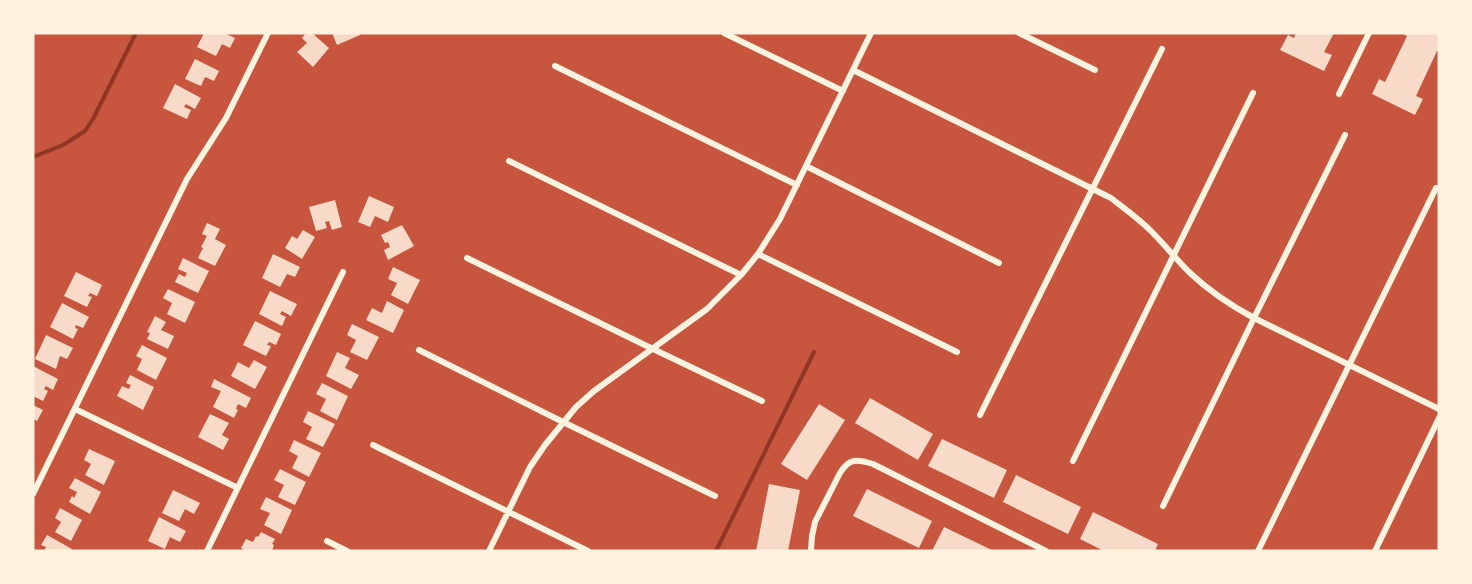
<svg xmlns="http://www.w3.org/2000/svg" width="1472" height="584" viewBox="0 0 1472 584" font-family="'Public Sans',sans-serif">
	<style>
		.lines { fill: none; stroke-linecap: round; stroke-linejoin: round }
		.stream { stroke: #8f3625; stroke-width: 4 }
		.building { fill: #f7dbc8 }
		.minor { stroke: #fff3e0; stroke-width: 6 }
	</style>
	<rect width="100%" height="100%" fill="#c8553d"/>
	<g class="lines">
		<path class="stream" d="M33 157 63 145 85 131 93 119 136 33
			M716 551 814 352"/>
	</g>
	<path class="building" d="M204 33H224L235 38 230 48 222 44 216 56 197 47Z
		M306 33H312L329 48 313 67 297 52 307 43 302 38Z
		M332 33H359L360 35 337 45Z
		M1296 33H1334L1324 52 1332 55 1324 71 1280 50 1288 35 1294 38Z
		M1401 33H1439V51H1437L1416 96 1423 99 1415 115 1372 94 1379 79 1385 82 1407 36Z
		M195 59 219 71 214 81 205 77 201 86 185 79Z
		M175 84 201 98 195 109 186 104 184 107 191 110 187 119 163 108Z
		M369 196 394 207 388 222 375 216 370 227 358 222Z
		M335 200 342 227 332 230 329 221 325 222 327 228 316 231 309 207Z
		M207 223 220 229 215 239 226 245 215 266 198 258 203 248 201 247 207 236 202 234Z
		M402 225 414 246 388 260 384 250 390 247 388 242 385 243 381 235Z
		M303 230 315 237 302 259 285 248 292 236 297 239Z
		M273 254 300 267 295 277 287 274 280 287 262 278Z
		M183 258 209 271 198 293 175 282 179 274 185 277 187 273 178 269Z
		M393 267 420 280 408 304 391 295 397 283 388 279Z
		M76 272 102 285 97 296 90 293 88 296 92 297 87 307 64 296Z
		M168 289 195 302 185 323 167 314 172 303 163 298Z
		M270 291 297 304 291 316 282 311 280 314 286 317 282 326 259 314Z
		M387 301 404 310 393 333 366 320 372 308 382 313Z
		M62 303 89 317 83 328 76 325 75 328 78 329 73 339 50 327Z
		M155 316 166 322 161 330 174 336 168 349 147 339 150 333 147 332Z
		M255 321 281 334 276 345 269 342 267 345 271 346 266 356 243 345Z
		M352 324 379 337 367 360 350 352 356 340 347 335Z
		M46 335 73 348 67 359 60 356 56 369 35 359Z
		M142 345 167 358 156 380 137 370 142 359 136 356Z
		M337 352 350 358 345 368 359 375 351 389 326 376Z
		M254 360 267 367 255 389 231 376 238 362 249 368Z
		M33 366 58 379 53 390 46 386 44 389 48 391 43 401 33 396Z
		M130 375 154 387 143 410 117 396 122 386 129 389 131 385 126 383Z
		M214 379 251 398 246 408 238 404 236 409 238 410 234 418 213 407 221 391 211 387Z
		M322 383 348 396 337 420 320 411 326 399 316 394Z
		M870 398 933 434 918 460 855 423Z
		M819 404 845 420 807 480 781 464Z
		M33 405 43 410 37 421 33 419Z
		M308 411 335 424 323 447 306 439 312 427 303 422Z
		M210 414 229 423 222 435 229 439 223 450 198 437Z
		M942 439 1007 470 994 498 928 466Z
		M294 440 321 453 309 477 292 468 298 456 289 451Z
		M89 449 115 461 104 485 85 475 91 464 84 460Z
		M280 469 306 482 295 505 278 497 284 485 274 480Z
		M1016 475 1081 507 1068 534 1003 502Z
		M75 478 101 492 90 514 69 502 72 496 74 498 77 492 69 488Z
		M769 484 800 490 788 551H756Z
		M867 489 932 521 919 548 853 516Z
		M173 490 200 503 194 514 185 509 179 521 162 513Z
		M266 497 292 510 281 534 264 525 270 513 260 509Z
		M60 508 82 520 71 541 55 532 61 522 55 518Z
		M1093 512 1158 544 1155 551H1104L1080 539Z
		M159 517 186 531 180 542 170 537 165 549 148 541Z
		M944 527 994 551H932Z
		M261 532 275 539 272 544 274 545 272 551H246L241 548 246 539 253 542 256 536 258 537Z
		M47 535 72 549 71 551H44L46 547 41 545Z"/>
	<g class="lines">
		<path class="minor" d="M724 33 843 91
			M1019 33 1095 70
			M555 66 797 185
			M853 70 1111 198C1125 209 1139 219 1151 231 1164 244 1176 259 1189 272 1209 291 1230 305 1254 318L1439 409
			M1339 94 1369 33
			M509 161 741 275
			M806 166 999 263
			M758 254 957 352
			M467 258 653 349 762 401
			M419 350 563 422 715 496
			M75 409 238 488
			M980 415 1162 49
			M373 445 588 551
			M1073 461 1253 93
			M33 494 187 179 226 118 268 33
			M1163 506 1254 318 1345 135
			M327 541 347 551
			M207 551 343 272
			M489 551 530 467 545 445 576 407 594 391 707 309 741 275 758 254 780 219 871 33
			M811 551 812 536 815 522 840 473C849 458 857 459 873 464L1046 551
			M1258 551 1436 188
			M1375 551 1439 418"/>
	</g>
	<rect width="1472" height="584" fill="none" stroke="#fff3e0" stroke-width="69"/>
</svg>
